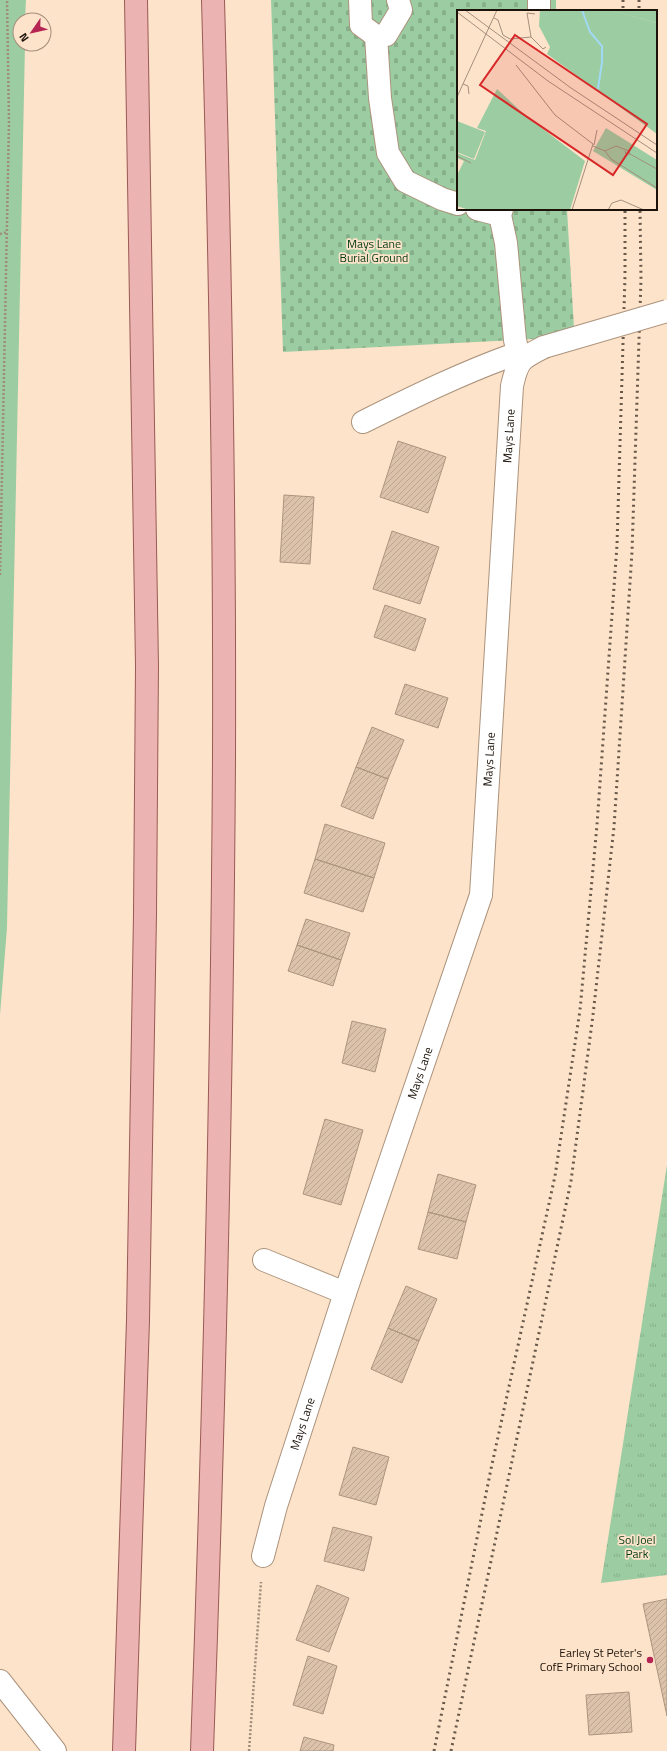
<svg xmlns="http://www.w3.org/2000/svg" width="667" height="1751" viewBox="0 0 667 1751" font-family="'Titillium Web',sans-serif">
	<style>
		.grass { fill: url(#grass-tufts) }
		.cemetery { fill: url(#cemetery-stones) }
		.garden { fill: #9ccda2 }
		.building { fill: url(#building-hatch); stroke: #ac947d }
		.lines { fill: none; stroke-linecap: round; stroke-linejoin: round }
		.minor-casing { stroke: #ab937c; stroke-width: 24 }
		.major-casing { stroke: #9a5a55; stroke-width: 24 }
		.path { stroke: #a08c7a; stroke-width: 2.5; stroke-dasharray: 2 2; stroke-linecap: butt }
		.minor { stroke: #fff; stroke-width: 22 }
		.major { stroke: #ebb3b2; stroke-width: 22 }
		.rail { stroke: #68594b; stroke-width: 3; stroke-dasharray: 2 4; stroke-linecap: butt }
		.minor-bridge-casing { stroke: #ab937c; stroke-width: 24; stroke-linecap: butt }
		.minor-bridge { stroke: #fff; stroke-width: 22 }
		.poi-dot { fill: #b52553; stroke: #fee3cb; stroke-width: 1.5 }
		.labels { text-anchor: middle; stroke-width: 3.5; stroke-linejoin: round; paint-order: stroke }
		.park-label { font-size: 12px; fill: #033b14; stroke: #fee3cb }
		.street-label { font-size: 12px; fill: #1b1209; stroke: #fee3cb }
		.poi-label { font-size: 12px; fill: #1b1209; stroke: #fee3cb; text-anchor: end }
		.inset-river { fill: none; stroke: #a1d8f4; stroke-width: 2 }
		.inset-road { fill: none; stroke: #a38f7d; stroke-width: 1 }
		.view { fill: #d62828; fill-opacity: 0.15; stroke: #d62828; stroke-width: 2 }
		.inset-edge { fill: none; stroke: #1b1209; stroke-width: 2 }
	</style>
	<defs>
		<pattern id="grass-tufts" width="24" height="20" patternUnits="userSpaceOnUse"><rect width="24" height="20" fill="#9ccda2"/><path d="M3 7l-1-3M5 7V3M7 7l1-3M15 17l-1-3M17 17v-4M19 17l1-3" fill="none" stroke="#86af8a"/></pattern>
		<pattern id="cemetery-stones" width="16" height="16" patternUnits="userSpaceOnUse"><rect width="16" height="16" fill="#9ccda2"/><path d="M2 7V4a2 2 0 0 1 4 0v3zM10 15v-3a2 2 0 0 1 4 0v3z" fill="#86af8a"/></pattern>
		<pattern id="building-hatch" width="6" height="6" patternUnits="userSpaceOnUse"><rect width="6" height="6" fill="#dcc2aa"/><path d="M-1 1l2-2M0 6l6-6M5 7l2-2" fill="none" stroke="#bca691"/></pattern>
	</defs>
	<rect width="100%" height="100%" fill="#fee3cb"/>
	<path class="grass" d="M667 1165V1575L601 1583Z"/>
	<path class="cemetery" d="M271 0H556V11H458V209H567L574 329 553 338 283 352Z"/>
	<path class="garden" d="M0 0H26L25 20H20V44H25L7 928 0 1015Z"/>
	<path class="building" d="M398 441 446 457 428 513 380 497Z
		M284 495 314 497 310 564 280 562Z
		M392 531 439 547 420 604 373 589Z
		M385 605 426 619 415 651 374 637Z
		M405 684 448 698 438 728 395 714Z
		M372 727 404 740 388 779 356 767Z
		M356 767 388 779 373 819 341 806Z
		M325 824 385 843 374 878 315 859Z
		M315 859 374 878 363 912 304 893Z
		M306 919 350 933 341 960 297 945Z
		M297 945 341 960 333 986 288 971Z
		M352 1021 386 1029 375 1072 342 1063Z
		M325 1119 363 1130 341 1205 303 1194Z
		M438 1174 476 1185 466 1222 428 1212Z
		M428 1212 466 1222 457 1259 418 1249Z
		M406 1286 437 1299 419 1341 388 1328Z
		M388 1328 419 1341 402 1383 371 1369Z
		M353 1447 389 1457 376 1505 339 1495Z
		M333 1527 372 1537 364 1571 324 1561Z
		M317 1585 349 1598 329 1652 296 1640Z
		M667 1599V1716L643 1604Z
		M308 1656 337 1666 323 1714 293 1705Z
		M629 1692 632 1732 589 1735 586 1695Z
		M304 1737 334 1745 333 1751H300Z"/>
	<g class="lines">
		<defs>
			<g id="minor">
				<path d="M360 0 361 25 376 36 386 35 401 10 398 0"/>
				<path d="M539 11V0"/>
				<path d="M376 36 380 98 388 153 405 181 442 199 458 204"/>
				<path d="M477 209 500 215"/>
				<path d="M502 209 500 215 506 243 515 340 518 353 523 358"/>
				<path d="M363 422C413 397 464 372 518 353"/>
				<path d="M264 1260 345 1293"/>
				<path id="s1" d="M263 1556 276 1506 345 1293 481 895 512 386C518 359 521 359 544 347"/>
				<path d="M0 1681 55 1751"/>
			</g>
			<path id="major" d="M124 1751 138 1320 145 914 147 666 136 0
				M202 1751C214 1420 222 1088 224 757 225 504 220 252 213 0"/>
		</defs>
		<use href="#minor" class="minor-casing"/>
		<use href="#major" class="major-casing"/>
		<path class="path" d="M0 234 7 232
			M0 575 9 122 7 0
			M249 1751 261 1582"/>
		<use href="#minor" class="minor"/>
		<use href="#major" class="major"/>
		<path class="rail" d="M623 0V11
			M639 0V11
			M434 1751 491 1469 555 1176 580 1010 597 825 617 545 625 276V209
			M451 1751 571 1181 593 1015 614 827 632 552 641 279 640 209"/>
		<defs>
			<path id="minor-bridge" d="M544 347 667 311"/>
		</defs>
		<use href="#minor-bridge" class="minor-bridge-casing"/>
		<use href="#minor-bridge" class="minor-bridge"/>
	</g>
	<circle class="poi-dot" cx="650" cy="1660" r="4"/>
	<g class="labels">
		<g class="park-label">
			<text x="374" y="248">Mays Lane<tspan x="374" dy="14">Burial Ground</tspan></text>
			<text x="637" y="1544">Sol Joel<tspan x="637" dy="14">Park</tspan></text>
		</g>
		<g class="street-label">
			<text dy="4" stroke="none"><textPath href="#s1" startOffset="1156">Mays Lane</textPath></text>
			<text dy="4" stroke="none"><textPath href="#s1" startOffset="832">Mays Lane</textPath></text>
			<text dy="4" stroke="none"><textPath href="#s1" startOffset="508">Mays Lane</textPath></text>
			<text dy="4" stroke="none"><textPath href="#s1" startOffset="138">Mays Lane</textPath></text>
		</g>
		<g class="poi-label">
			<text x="642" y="1657">Earley St Peter's<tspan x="642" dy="14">CofE Primary School</tspan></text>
		</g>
	</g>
	<g transform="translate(457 10)">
		<rect width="200" height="200" fill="#fee3cb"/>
		<path d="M40 79 69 106 128 151 113 200H12L0 196V165L7 151 0 148V143L18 150 29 121 20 118Z" fill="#9ccda2"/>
		<path d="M152 0H200V13Z" fill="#9ccda2"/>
		<path d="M0 111 28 122 17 149 0 142ZM149 118 200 150V180L136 141Z" fill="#9ccda2"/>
		<path d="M83 0H153L200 13V124L90 44 93 37 82 16ZM79 136 118 149 110 173 71 160ZM36 140 57 150 40 185 20 176ZM73 163 109 176 101 200 64 188ZM27 185 36 188 32 200 23 199ZM38 188 51 192 49 200 36 196Z" fill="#9ccda2"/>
		<path class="inset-river" d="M125 0 133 22 145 36V52L141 79"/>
		<path class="inset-road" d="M8 0 114 78 200 135M0 2 91 71 200 143M37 8 41 10 46 25 53 29 74 27 86 39 89 37M74 27 70 3 78 4M59 55 98 105 136 134 115 200M6 74 11 76 12 84M0 87 40 0M137 135 140 120M136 136 148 141 154 149 200 178M148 141 159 136 172 141 173 144H169L168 141M173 144 200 159M0 146 14 153M151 200 155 193 164 190 187 200"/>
		<path class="view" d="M58 25 190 114 156 165 23 75Z"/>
		<rect width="200" height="200" class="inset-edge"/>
	</g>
	<g transform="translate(32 32) rotate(236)"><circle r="19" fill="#fee3cb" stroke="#a38f7d"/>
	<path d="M0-3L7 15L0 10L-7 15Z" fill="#b52553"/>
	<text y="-6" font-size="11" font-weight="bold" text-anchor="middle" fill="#1b1209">N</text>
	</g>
</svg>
